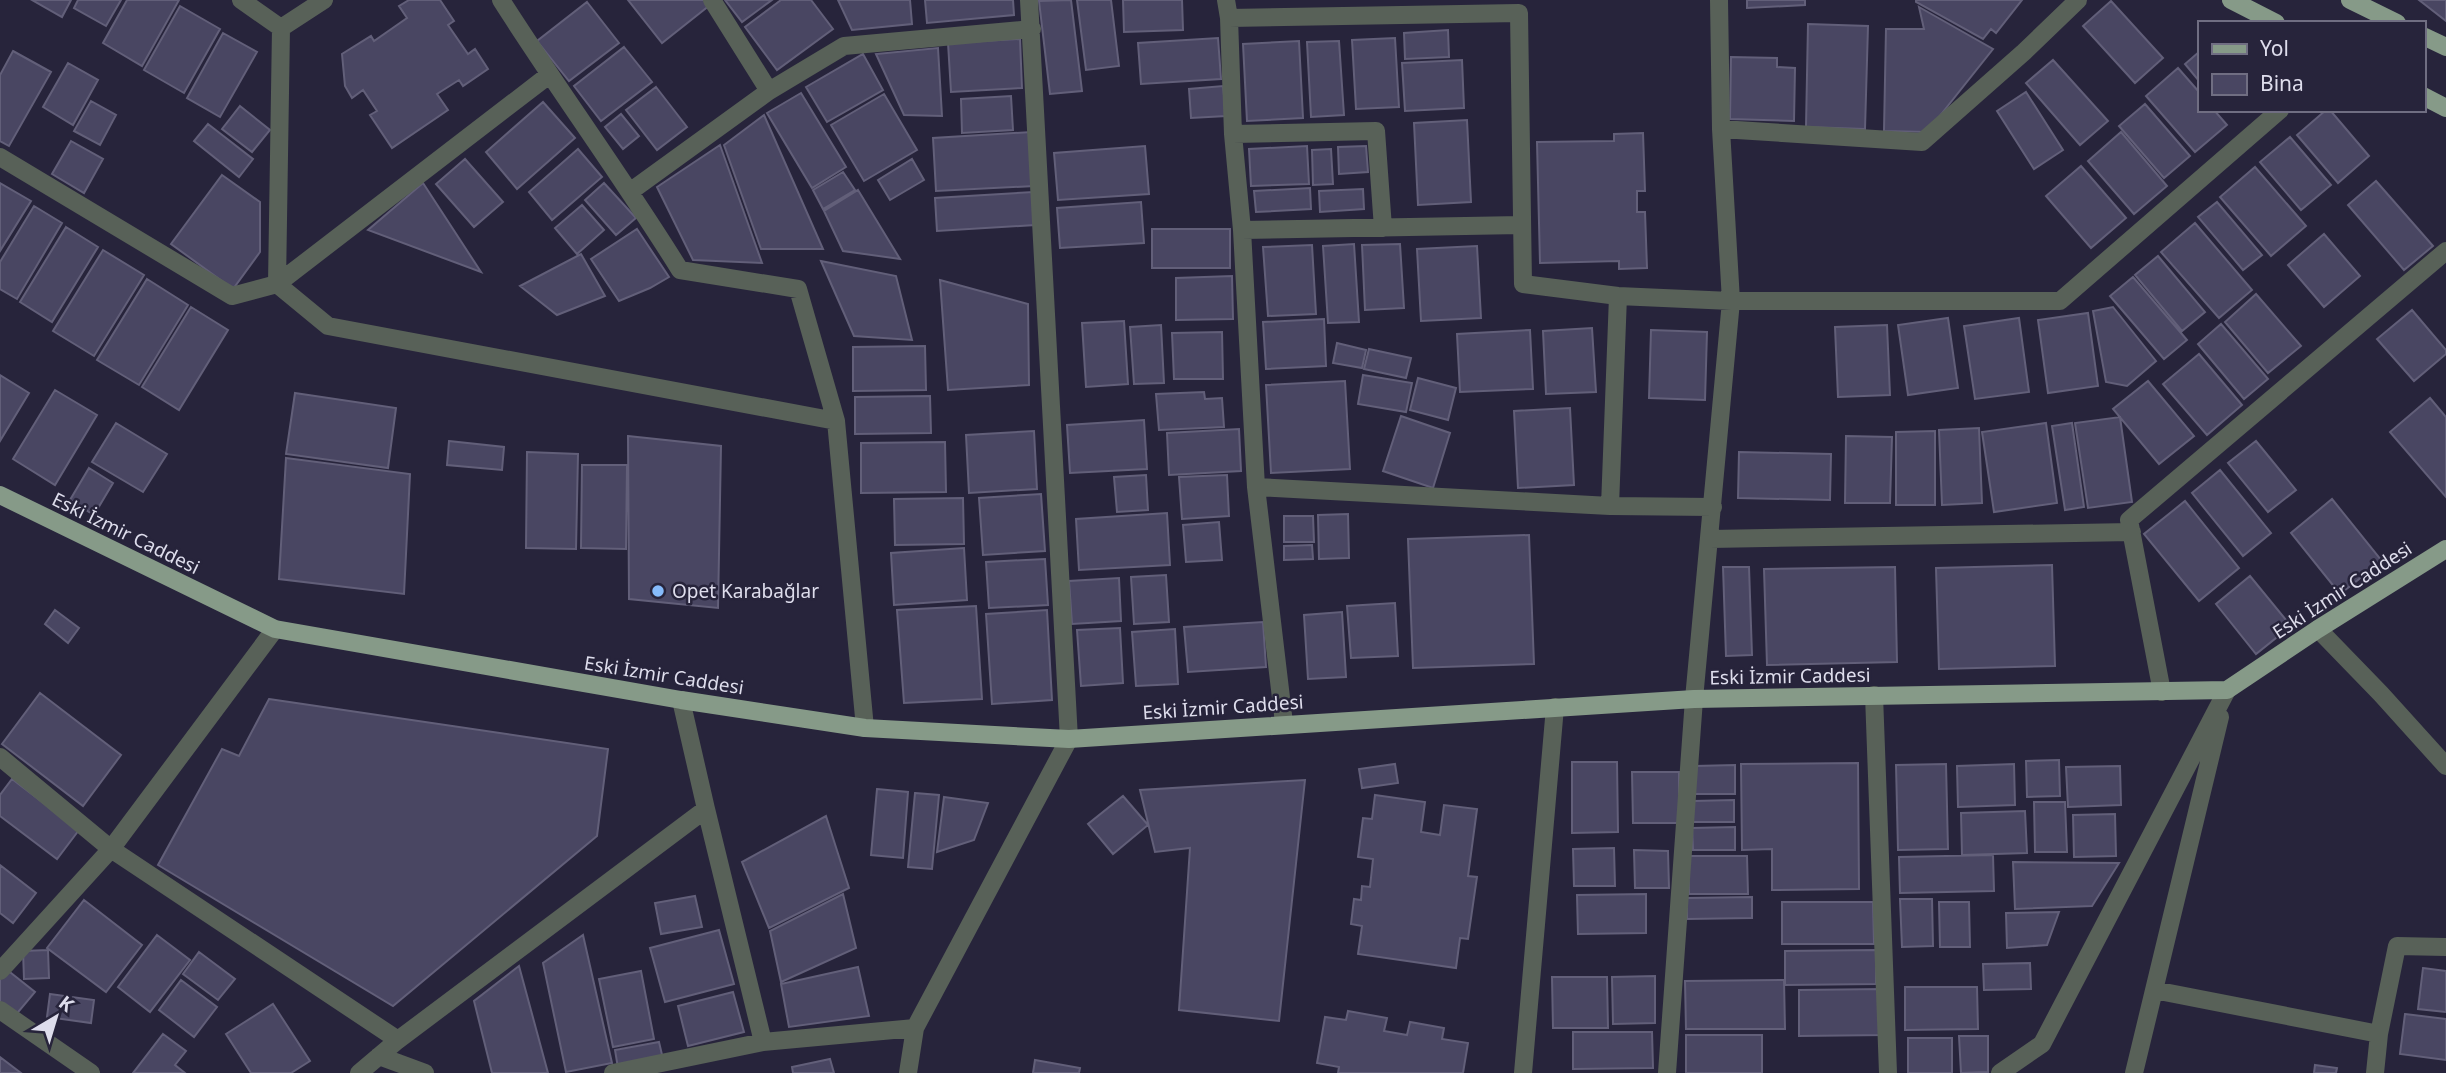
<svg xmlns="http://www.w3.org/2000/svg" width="2446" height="1073" viewBox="0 0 2446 1073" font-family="'Noto Sans',sans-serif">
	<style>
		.building { fill: #494662; stroke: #625f79; stroke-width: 2 }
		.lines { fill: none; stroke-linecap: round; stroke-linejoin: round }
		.minor { stroke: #586158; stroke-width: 18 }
		.major { stroke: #869a88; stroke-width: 18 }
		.poi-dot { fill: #86bbfb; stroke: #27243b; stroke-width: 2.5 }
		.labels { text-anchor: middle; stroke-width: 5; stroke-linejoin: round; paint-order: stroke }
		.street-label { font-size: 19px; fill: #deddec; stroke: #27243b }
		.poi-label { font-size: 19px; fill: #deddec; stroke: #27243b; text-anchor: start }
	</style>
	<rect width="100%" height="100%" fill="#27243b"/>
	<path class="building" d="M32 0H71L62 17Z
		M78 0H121L106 26 74 8Z
		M127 0H179L142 66 103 43Z
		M409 0H440L454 21 448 25 468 54 475 49 488 69 463 86 459 80 437 94 448 110 392 148 370 115 377 111 363 90 352 98 345 86 342 54 371 36 374 41 407 18 399 6Z
		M628 0H707L710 5 662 43Z
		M725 0H772L742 22Z
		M781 0H811L833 29 777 70 745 27Z
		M838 0H910L912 24 852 30Z
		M925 0H1013L1014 15 927 23Z
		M1071 0 1082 91 1050 94 1039 1Z
		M1077 0H1111L1119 66 1086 70Z
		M1123 0H1182L1183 30 1124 32Z
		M1747 0H1805V5L1747 8Z
		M1916 0H2022L1996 33 1991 29 1983 39 1916 2Z
		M2419 0H2446V21Z
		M2111 1 2163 58 2135 83 2083 26Z
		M587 2 619 43 569 81 537 41Z
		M180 6 220 29 184 93 144 70Z
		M1919 7 1993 49 1927 132 1884 131 1886 29H1924Z
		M1808 24 1868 26 1865 129 1806 127Z
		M1448 30 1449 57 1405 59 1404 33Z
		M223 33 257 52 220 117 187 98Z
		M1218 38 1221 79 1141 84 1138 43Z
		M1395 38 1399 107 1356 109 1352 40Z
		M1020 39 1022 88 951 92 948 43Z
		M1299 41 1303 118 1247 121 1243 44Z
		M1339 41 1344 115 1311 117 1307 42Z
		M624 47 652 82 601 121 574 86Z
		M938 48 942 116 904 115 876 54Z
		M13 51 51 72 9 146 0 141V75Z
		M2199 52V81L2185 64Z
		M863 54 883 90 827 122 806 87Z
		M1731 57 1777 58V67L1795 68 1794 121 1730 119Z
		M1462 60 1464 108 1405 111 1402 63Z
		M2053 60 2108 121 2080 145 2026 83Z
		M68 63 98 80 73 125 43 107Z
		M2178 68 2199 92V110H2214L2227 125 2195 152 2146 96Z
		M1223 86 1226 116 1191 118 1189 89Z
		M656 87 687 127 657 150 626 110Z
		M2026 92 2063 150 2034 169 1997 111Z
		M801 93 846 167 812 188 767 113Z
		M884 94 917 150 864 181 831 125Z
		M1011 96 1013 130 962 133 961 99Z
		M91 101 116 115 100 145 74 131Z
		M543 102 575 138 517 189 486 152Z
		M2145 104 2190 156 2164 178 2119 126Z
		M240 106 270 130 252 152 222 129Z
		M2326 110H2330L2369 156 2338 183 2297 135Z
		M621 114 639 136 623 149 605 127Z
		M764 115 823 249H761L724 145Z
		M1467 120 1471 202 1418 205 1414 123Z
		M208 124 253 159 239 177 194 141Z
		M1031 132 1034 186 936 191 933 138Z
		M2121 132 2167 186 2134 214 2088 161Z
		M1643 133 1645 191H1637V212H1645L1647 268 1619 269V261L1540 263 1537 142 1614 141V134Z
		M2290 137 2331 185 2301 210 2260 162Z
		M71 141 103 159 84 193 52 174Z
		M720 145 762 263 693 260 657 187Z
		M1145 146 1149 194 1058 200 1054 153Z
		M1307 146 1309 184 1251 186 1249 149Z
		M1366 146 1368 172 1339 174 1338 147Z
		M578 149 602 177 552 220 529 192Z
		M1331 149 1333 184 1313 185 1312 150Z
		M465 159 503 202 474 227 436 184Z
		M912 159 924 180 890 200 878 180Z
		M2081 166 2126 218 2091 248 2046 196Z
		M2255 167 2306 226 2271 256 2220 197Z
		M843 172 855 190 823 209 813 190Z
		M222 175 260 202V252L233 289 171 244Z
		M2376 181 2433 246 2404 270 2348 205Z
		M0 183 31 201 0 251Z
		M423 183 481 272 368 230Z
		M604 183 636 218 616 235 585 200Z
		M1310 188 1311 209 1256 212 1254 191Z
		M1363 189 1364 209 1320 212 1319 191Z
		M858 190 900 259 843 251 824 211Z
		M1033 192 1035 225 937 231 935 198Z
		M1141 202 1144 243 1060 248 1057 208Z
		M2217 202 2262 255 2243 270 2198 217Z
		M582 205 604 230 577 254 555 228Z
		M34 206 62 223 17 299 0 289V262Z
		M2195 223 2252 290 2219 318 2161 252Z
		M66 227 98 247 52 322 20 302Z
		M637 229 669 277 650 288 619 301 591 259Z
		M1152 229H1230V268H1152Z
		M2324 234 2360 276 2324 307 2288 265Z
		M1354 244 1359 322 1328 323 1323 246Z
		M1400 244 1404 308 1365 310 1362 245Z
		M1312 245 1316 314 1268 316 1263 247Z
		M1477 246 1481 318 1421 321 1417 249Z
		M103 250 144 275 94 356 53 331Z
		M581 254 605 296 557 315 520 286Z
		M2158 256 2205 312 2182 331 2135 275Z
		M821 261 896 276 912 340 854 336Z
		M1232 276 1233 319 1176 320V278Z
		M2133 277 2187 340 2164 359 2110 296Z
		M147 279 188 305 139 385 97 360Z
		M940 280 1028 304 1029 385 948 390Z
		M2256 294 2301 346 2268 373 2225 322Z
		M191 307 228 330 179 410 142 387Z
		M2113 307 2156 361 2127 386 2106 382 2093 311Z
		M2412 310 2446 350V354L2414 381 2377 339Z
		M2088 313 2098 386 2048 393 2038 320Z
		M1948 318 1958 388 1908 395 1898 325Z
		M2019 318 2029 392 1975 399 1964 326Z
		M1324 319 1326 366 1266 369 1263 322Z
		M1124 321 1128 384 1086 387 1082 323Z
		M2221 324 2268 379 2244 399 2198 344Z
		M1161 325 1164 383 1134 384 1130 327Z
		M1887 325 1890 395 1838 397 1835 327Z
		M1592 328 1596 392 1546 394 1543 331Z
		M1530 330 1533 389 1460 392 1457 334Z
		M1651 330 1707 332 1705 400 1649 398Z
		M1222 332 1223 379H1174L1172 333Z
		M1337 343 1366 350 1362 368 1333 363Z
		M925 346 926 390 853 391V347Z
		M1369 349 1411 358 1406 378 1364 369Z
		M2199 354 2242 405 2207 435 2163 384Z
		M0 375 29 393 0 441Z
		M1363 375 1412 383 1406 412 1358 404Z
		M1418 378 1456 388 1448 420 1410 410Z
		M1345 381 1350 469 1271 473 1266 385Z
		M2148 381 2194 436 2159 464 2113 409Z
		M55 390 97 415 55 485 13 459Z
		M1204 392 1205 399 1222 398 1224 427 1159 430 1156 394Z
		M295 393 396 408 388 468 286 454Z
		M930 396 931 433 855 434V397Z
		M2430 398 2446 417V497L2390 432Z
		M1570 408 1574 485 1518 488 1514 411Z
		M1401 416 1450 433 1433 488 1383 471Z
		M2120 417 2132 502 2088 508 2075 423Z
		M1144 420 1147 469 1070 473 1067 425Z
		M116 423 167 454 143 492 92 462Z
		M2046 423 2057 503 1994 512 1982 432Z
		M2072 423 2084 507 2065 510 2052 426Z
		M1979 428 1982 503 1942 505 1939 430Z
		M1239 429 1241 471 1169 475 1167 433Z
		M1034 431 1037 489 969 493 966 435Z
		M1935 431V505H1896V432Z
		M628 436 721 446 718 608 629 599Z
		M1846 436 1892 437 1890 503H1845Z
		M449 441 504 447 502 470 447 465Z
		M2256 441 2296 490 2268 512 2228 463Z
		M945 442 946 492 861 493V443Z
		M527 452 578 454 576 549 526 548Z
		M1739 452 1831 454 1830 500 1738 498Z
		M286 458 410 474 404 594 279 579Z
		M582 465H627L626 549 581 548Z
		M89 468 113 483 94 515 70 500Z
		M2220 470 2271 533 2243 556 2192 493Z
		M1146 475 1148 510 1117 512 1114 477Z
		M1227 475 1229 516 1182 519 1179 477Z
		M1041 494 1045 551 983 555 979 498Z
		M963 498 964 544 895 545 894 499Z
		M2332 499 2382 561 2340 594 2291 533Z
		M2185 501 2239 568 2199 601 2144 534Z
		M1167 513 1170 565 1079 570 1076 519Z
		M1348 514 1349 558 1319 559 1318 515Z
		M1284 516H1313L1314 542H1284Z
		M1219 522 1222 560 1186 562 1183 525Z
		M1529 535 1534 664 1413 668 1408 539Z
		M1312 545 1313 559 1284 560V546Z
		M964 548 967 600 894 605 891 553Z
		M1045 559 1048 605 989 608 986 562Z
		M2052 565 2055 666 1939 669 1936 568Z
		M1723 567H1749L1752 655 1726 656Z
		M1895 567 1897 662 1767 665 1764 569Z
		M1166 575 1169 622 1134 624 1131 577Z
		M2250 576 2291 626 2256 654 2216 604Z
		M1119 578 1121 621 1072 624 1069 581Z
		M1395 603 1398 656 1351 658 1347 606Z
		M976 606 982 699 904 703 897 610Z
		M55 610 79 628 68 643 45 624Z
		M1047 610 1052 700 992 704 986 614Z
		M1342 612 1346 677 1308 679 1304 615Z
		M1263 622 1266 667 1188 672 1184 627Z
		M1120 628 1123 683 1081 686 1077 630Z
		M1175 629 1178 684 1136 686 1132 632Z
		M40 693 121 755 83 806 2 744Z
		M269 699 608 749 597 836 393 1006 158 865 222 749 239 756Z
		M2059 760 2060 796 2027 797 2026 761Z
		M1572 762H1617L1618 832 1572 833Z
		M1858 763 1859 889 1772 890V849L1742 850 1741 764Z
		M1395 764 1398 783 1362 788 1359 769Z
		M1946 764 1948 849 1898 850 1896 765Z
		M2014 764 2015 805 1958 807 1957 766Z
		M1735 765V794H1695V766Z
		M2120 766 2121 805 2068 807 2066 767Z
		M1632 772H1679V823H1633Z
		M12 779 79 830 57 859 0 816V795Z
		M1305 780 1279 1021 1179 1010 1190 848 1155 852 1140 790Z
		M877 789 908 792 903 858 871 855Z
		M915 793 939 795 932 869 908 867Z
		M1375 795 1425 802 1421 832 1440 835 1444 805 1477 809 1468 876 1477 877 1468 939 1460 938 1456 968 1358 954 1362 926 1351 924 1354 899 1361 900 1362 886 1370 887 1373 859 1358 857 1363 818 1372 819Z
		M1123 796 1148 825 1113 854 1088 824Z
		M944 797 988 803 974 840 937 852Z
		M1734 800V822H1693V801Z
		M2034 802H2065L2067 852H2035Z
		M2025 811 2027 853 1962 855 1961 813Z
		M2115 814 2116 856 2074 857 2073 815Z
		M826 816 849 888 769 928 742 862Z
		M1735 827V850H1693L1692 828Z
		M1614 848 1615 886H1574L1573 849Z
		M1634 850 1668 851 1669 888H1635Z
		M1993 855 1994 891 1900 893 1899 857Z
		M1688 856H1747L1748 894H1689Z
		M2013 862 2119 863 2092 906 2015 909Z
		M0 865 36 893 13 923 0 913Z
		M843 894 856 948 781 982 770 931Z
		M1646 894V933L1578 934 1577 895Z
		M695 896 702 927 661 934 655 903Z
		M1752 897V918L1687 919V898Z
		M1900 899H1932L1933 946 1902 947Z
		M84 900 142 945 106 992 47 948Z
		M1782 902H1873L1874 944H1782Z
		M1939 902H1969L1970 947H1940Z
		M2059 912 2047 945 2007 948 2006 913Z
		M719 930 734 984 665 1002 650 948Z
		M157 935 190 960 150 1012 118 987Z
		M583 935 612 1063 566 1072 543 963Z
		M48 950 49 978 24 979 23 951Z
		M1876 950V984L1785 985V951Z
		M199 952 235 979 218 1000 183 974Z
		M2030 963 2031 989 1984 990 1983 964Z
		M519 966 548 1073H492L474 1001Z
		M858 967 869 1016 789 1027 781 984Z
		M2423 968 2446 971V1012L2418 1009Z
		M6 969 35 992 14 1017 0 1006V977Z
		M641 971 654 1039 613 1047 599 979Z
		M1655 976V1023L1613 1024 1612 977Z
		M1552 977H1607L1608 1028H1553Z
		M181 980 217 1007 194 1037 159 1010Z
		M1784 980 1785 1029H1686L1685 981Z
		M1905 987H1977L1978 1029 1905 1030Z
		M1884 989 1885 1035 1799 1036V990Z
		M733 992 744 1032 688 1046 678 1006Z
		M50 994 94 1000 91 1023 47 1017Z
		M273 1004 310 1061 291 1073H251L226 1034Z
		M1348 1011 1387 1018 1384 1031 1407 1035 1410 1022 1444 1028 1442 1039 1468 1043 1463 1073H1338L1339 1067 1317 1063 1325 1017 1346 1020Z
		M2405 1014 2446 1019V1060L2400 1054Z
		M1573 1032H1652L1653 1068 1573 1069Z
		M163 1034 186 1051 175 1065 185 1073H133Z
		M1686 1035H1762V1073H1686Z
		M1959 1036H1988V1072L1961 1073Z
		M1908 1038H1952V1073H1908Z
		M659 1042 663 1059 618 1068 615 1050Z
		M0 1057 21 1073H0Z
		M830 1059 834 1073H793L792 1067Z
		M1035 1060 1080 1068 1079 1073H1033Z
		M2315 1065 2337 1068 2336 1073H2314Z"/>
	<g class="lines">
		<path class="minor" d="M241 0 281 28 324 0
			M501 0C559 91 623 178 680 270L798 289 836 421 865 728
			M712 0 769 91
			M1226 0 1229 18 1233 134 1242 230 1256 487 1284 723
			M1229 18 1519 13 1523 284 1618 296 1731 301H2060L2280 110
			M281 28 277 284 328 326 836 421
			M1721 129 1922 142 2024 52 2078 0
			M1233 134 1376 131 1383 228
			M0 157 232 296 277 284 549 75
			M631 191 769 91 844 46 1032 29
			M1242 230 1521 225
			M1256 487 1610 506 1713 507
			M1610 506 1618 296
			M1710 539 2132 532
			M2318 629 2381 694 2446 766
			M2162 692 2129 520 2446 251
			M1874 695 1888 1073
			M0 757 111 849 275 629
			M0 971 111 849 398 1040
			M2154 990 2379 1034
			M0 1010 91 1073
			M763 1042 915 1028
			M379 1056 425 1073
			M359 1073 398 1040 706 809 681 700
			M613 1073 763 1042 706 809
			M908 1073 915 1028 1069 739 1029 0
			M1523 1073 1555 707
			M1667 1073 1694 699 1731 301 1721 129 1719 0
			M2000 1073 2042 1044 2227 690
			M2134 1073 2220 717
			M2375 1073 2379 1034 2397 946 2446 947"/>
		<path class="major" d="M2231 0 2276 23
			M2350 0 2397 23
			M2423 36 2446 47
			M2423 96 2446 108
			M0 495 275 629 681 700 865 728 1069 739 1694 699 2227 690 2318 629 2446 549"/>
	</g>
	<circle class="poi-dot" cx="658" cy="591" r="7"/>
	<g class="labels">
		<g class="street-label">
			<text transform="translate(126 533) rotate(26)" y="7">Eski İzmir Caddesi</text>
			<text transform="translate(2342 590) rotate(-33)" y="7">Eski İzmir Caddesi</text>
			<text transform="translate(664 675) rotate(9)" y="7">Eski İzmir Caddesi</text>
			<text transform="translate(1790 676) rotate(-1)" y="7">Eski İzmir Caddesi</text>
			<text transform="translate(1223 707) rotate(-4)" y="7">Eski İzmir Caddesi</text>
		</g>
		<g class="poi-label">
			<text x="672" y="598">Opet Karabağlar</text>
		</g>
	</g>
	<rect x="2198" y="21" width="228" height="91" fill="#27243b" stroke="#706e82" stroke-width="2"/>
	<rect x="2212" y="44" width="35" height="10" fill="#869a88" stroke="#706e82" stroke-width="2"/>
	<text x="2260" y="56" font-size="21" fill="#deddec">Yol</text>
	<rect x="2212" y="74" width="35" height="21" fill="#494662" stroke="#706e82" stroke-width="2"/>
	<text x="2260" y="91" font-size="21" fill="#deddec">Bina</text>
	<g transform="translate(56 1017) rotate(38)" stroke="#27243b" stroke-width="5" paint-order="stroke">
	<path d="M0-5L12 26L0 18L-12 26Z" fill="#deddec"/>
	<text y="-10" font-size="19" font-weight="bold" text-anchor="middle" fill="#deddec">K</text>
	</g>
</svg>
